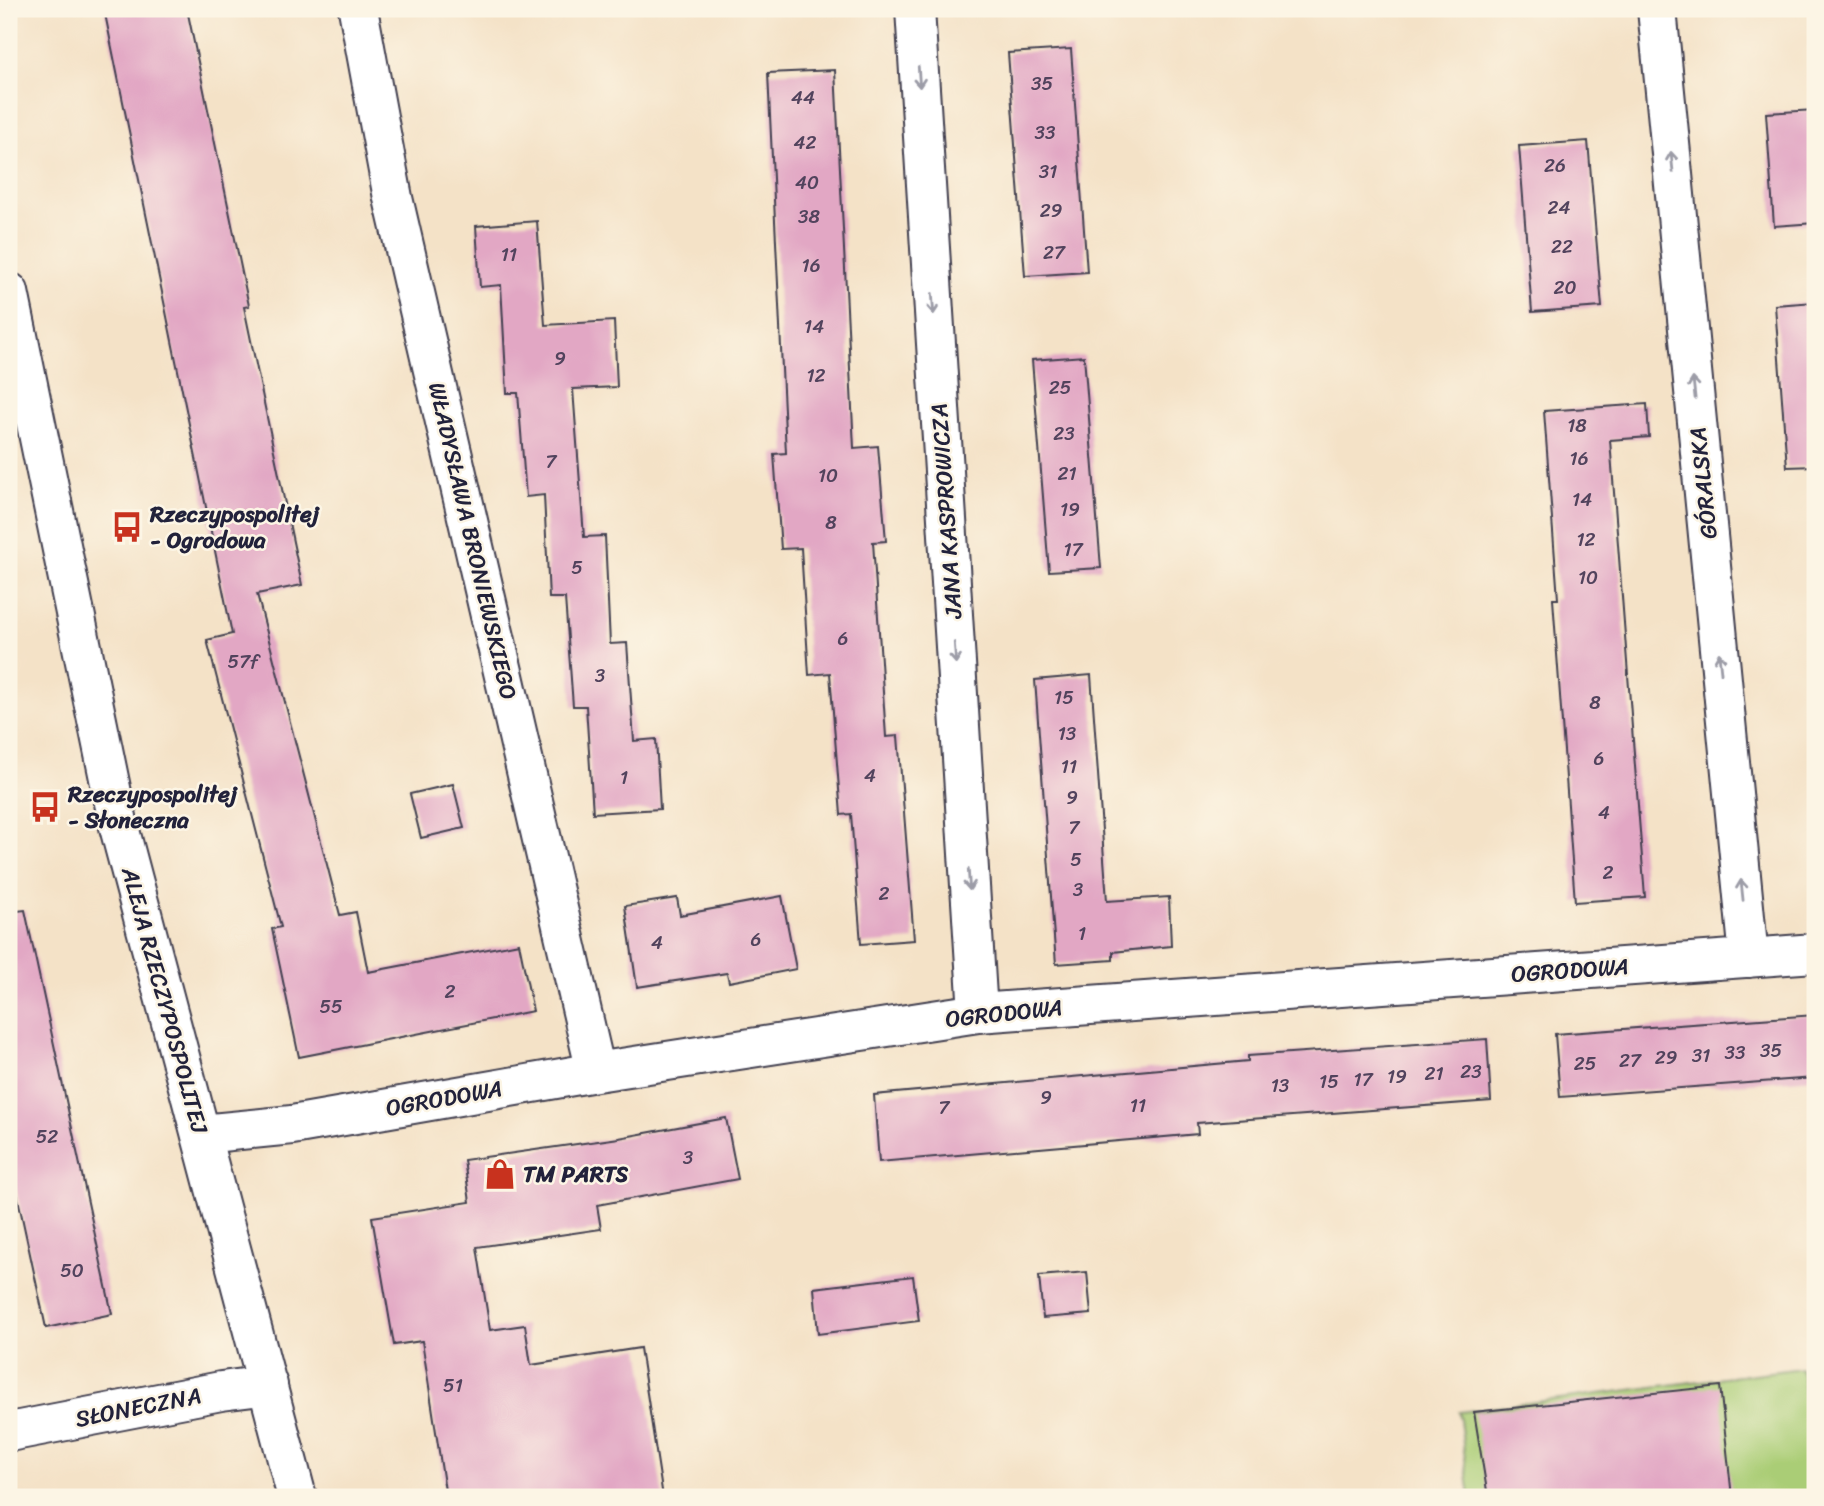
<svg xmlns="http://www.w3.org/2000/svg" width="1824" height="1506" viewBox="0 0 1824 1506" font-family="Sriracha,sans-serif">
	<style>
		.green { fill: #aacd76; stroke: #667858; stroke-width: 2 }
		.building { fill: #e2a7c4 }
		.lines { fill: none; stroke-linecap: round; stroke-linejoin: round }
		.minor-casing { stroke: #423f50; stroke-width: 42 }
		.tertiary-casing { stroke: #423f50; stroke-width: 42 }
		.minor { stroke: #fff; stroke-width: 38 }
		.tertiary { stroke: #fff; stroke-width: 38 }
		.oneway { stroke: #9c9ca7 }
		.labels { text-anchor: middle; stroke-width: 5; stroke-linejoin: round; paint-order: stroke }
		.number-label { font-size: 19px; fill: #52435d }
		.street-label { font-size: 23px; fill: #22223b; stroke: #fcf5e5 }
		.poi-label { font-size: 23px; font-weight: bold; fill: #22223b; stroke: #fcf5e5; text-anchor: start }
	</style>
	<rect width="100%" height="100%" fill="#fcf5e5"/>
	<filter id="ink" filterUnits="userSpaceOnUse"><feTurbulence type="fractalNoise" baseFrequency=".0143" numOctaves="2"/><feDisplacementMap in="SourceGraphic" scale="14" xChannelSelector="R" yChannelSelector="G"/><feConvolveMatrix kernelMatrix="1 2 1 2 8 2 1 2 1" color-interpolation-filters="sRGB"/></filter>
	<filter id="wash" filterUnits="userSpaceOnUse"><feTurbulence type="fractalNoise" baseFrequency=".00686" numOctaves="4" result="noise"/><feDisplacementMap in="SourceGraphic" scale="28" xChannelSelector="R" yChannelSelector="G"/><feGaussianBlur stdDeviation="1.57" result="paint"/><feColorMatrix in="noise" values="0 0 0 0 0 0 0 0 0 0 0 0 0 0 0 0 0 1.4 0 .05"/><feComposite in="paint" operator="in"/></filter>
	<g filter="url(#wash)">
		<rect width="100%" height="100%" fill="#f4e2c7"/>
		<path class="green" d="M1801 1368 1815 1467V1497H1470L1459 1412Z"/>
		<g id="blocks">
			<path class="building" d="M104 9H187L249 306 244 307 302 585 257 594 340 915 356 912 368 972 519 943 533 1011 299 1057 272 929 281 927 207 640 232 634Z
				M1071 49 1087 272 1025 276 1008 53Z
				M835 70 854 448 878 446 886 541 873 542 886 737 898 736 914 940 861 944 851 814 841 815 830 673 809 675 801 548 781 549 774 454 786 453 768 73Z
				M1815 110V223L1774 226 1766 113Z
				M1588 141 1602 307 1532 312 1519 146Z
				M537 221 545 325 614 321 617 387 573 389 584 537 605 536 610 644 627 643 634 741 656 739 660 809 593 813 586 706H573L565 598H549L544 495 526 497 518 393H507L501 285 480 287 476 226Z
				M1815 302V466L1787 467 1775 305Z
				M1084 356 1101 568 1049 571 1032 360Z
				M1647 404 1649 437 1610 440 1645 897 1575 902 1553 599H1558L1544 411Z
				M1091 675 1107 901 1169 897 1171 946 1113 952V960L1056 964 1035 680Z
				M453 784 464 828 421 838 410 794Z
				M782 896 796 969 729 982 727 973 637 987 625 906 677 898 680 915Z
				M25 910 112 1314 46 1328 9 1157V912Z
				M1815 1015V1078L1560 1097 1555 1034Z
				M1487 1039 1491 1101 1197 1123 1198 1134 879 1162 874 1095 1248 1061V1056Z
				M726 1118 738 1179 597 1205 601 1229 477 1247 490 1330 525 1325 531 1365 640 1348 663 1497H446L422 1341 394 1345 372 1217 470 1202 464 1160 619 1138Z
				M1087 1272 1091 1314 1043 1318 1039 1276Z
				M913 1276 919 1321 818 1334 814 1288Z
				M1720 1386 1732 1497H1488L1474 1412Z"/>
		</g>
	</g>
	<g filter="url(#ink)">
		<use href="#blocks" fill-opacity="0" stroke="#423f50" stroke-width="2"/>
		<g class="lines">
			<defs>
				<path id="minor" d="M358 9 393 198 596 1072
					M915 9 978 1013
					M1657 9 1749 958
					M201 1134 292 1125 596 1072 978 1013 1815 953
					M9 1432 221 1391 268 1385"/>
				<path id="tertiary" d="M9 292 119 827 297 1497"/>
			</defs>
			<use href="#minor" class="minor-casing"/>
			<use href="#tertiary" class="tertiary-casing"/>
			<use href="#minor" class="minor"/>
			<use href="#tertiary" class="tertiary"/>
		</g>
		<defs><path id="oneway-shaft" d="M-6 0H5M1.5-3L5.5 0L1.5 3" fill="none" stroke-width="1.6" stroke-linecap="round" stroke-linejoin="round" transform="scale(1.75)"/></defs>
		<g class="oneway">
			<use href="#oneway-shaft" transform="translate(919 77) rotate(86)"/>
			<use href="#oneway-shaft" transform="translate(1672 162) rotate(-96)"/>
			<use href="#oneway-shaft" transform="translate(933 304) rotate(86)"/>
			<use href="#oneway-shaft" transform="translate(1694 388) rotate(-96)"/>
			<use href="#oneway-shaft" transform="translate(955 653) rotate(86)"/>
			<use href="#oneway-shaft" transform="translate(1720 663) rotate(-96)"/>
			<use href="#oneway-shaft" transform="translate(969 880) rotate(86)"/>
			<use href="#oneway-shaft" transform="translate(1742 890) rotate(-96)"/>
		</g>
	</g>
	<defs>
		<symbol id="bus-bare" viewBox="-9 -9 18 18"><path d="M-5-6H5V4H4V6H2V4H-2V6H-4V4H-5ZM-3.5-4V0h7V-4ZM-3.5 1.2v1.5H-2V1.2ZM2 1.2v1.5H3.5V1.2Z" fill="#c8321e" stroke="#fcf5e5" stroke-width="2.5" paint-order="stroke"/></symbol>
		<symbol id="shop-bare" viewBox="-9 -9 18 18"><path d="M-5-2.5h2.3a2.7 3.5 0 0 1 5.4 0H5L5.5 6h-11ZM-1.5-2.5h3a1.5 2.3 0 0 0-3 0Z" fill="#c8321e" stroke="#fcf5e5" stroke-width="2.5" paint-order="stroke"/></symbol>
	</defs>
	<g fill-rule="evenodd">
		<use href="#bus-bare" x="105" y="505" width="44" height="44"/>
		<use href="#bus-bare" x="23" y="785" width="44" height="44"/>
		<use href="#shop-bare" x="478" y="1152" width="44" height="44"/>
	</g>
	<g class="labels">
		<g class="number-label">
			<text x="1042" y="90">35</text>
			<text x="803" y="104">44</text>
			<text x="1045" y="139">33</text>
			<text x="805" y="149">42</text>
			<text x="1555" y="172">26</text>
			<text x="1048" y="178">31</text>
			<text x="807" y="189">40</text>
			<text x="1559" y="214">24</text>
			<text x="1051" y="217">29</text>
			<text x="809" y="223">38</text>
			<text x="1562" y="253">22</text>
			<text x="1054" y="259">27</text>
			<text x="509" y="261">11</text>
			<text x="811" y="272">16</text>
			<text x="1565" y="294">20</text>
			<text x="814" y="333">14</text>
			<text x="560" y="365">9</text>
			<text x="816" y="382">12</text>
			<text x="1060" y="394">25</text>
			<text x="1577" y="432">18</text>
			<text x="1064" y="440">23</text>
			<text x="1579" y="465">16</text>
			<text x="551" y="468">7</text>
			<text x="1067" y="480">21</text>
			<text x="828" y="482">10</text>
			<text x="1582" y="506">14</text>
			<text x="1070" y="516">19</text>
			<text x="831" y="529">8</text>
			<text x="1586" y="546">12</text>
			<text x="1073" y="556">17</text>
			<text x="577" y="574">5</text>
			<text x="1588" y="584">10</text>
			<text x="843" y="645">6</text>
			<text x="243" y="668">57f</text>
			<text x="600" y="682">3</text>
			<text x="1064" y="704">15</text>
			<text x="1595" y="709">8</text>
			<text x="1067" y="740">13</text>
			<text x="1599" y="765">6</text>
			<text x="1069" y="773">11</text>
			<text x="870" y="782">4</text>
			<text x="624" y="784">1</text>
			<text x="1072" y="804">9</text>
			<text x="1604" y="819">4</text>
			<text x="1074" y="834">7</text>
			<text x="1076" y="866">5</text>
			<text x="1608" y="879">2</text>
			<text x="1078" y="896">3</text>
			<text x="884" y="900">2</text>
			<text x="1082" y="940">1</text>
			<text x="756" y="946">6</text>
			<text x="657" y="949">4</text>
			<text x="450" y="998">2</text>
			<text x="331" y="1013">55</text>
			<text x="1771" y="1057">35</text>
			<text x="1735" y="1059">33</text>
			<text x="1701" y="1062">31</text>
			<text x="1666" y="1064">29</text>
			<text x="1630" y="1067">27</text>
			<text x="1585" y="1070">25</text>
			<text x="1471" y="1078">23</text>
			<text x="1434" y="1080">21</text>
			<text x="1397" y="1083">19</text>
			<text x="1363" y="1086">17</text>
			<text x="1329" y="1088">15</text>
			<text x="1280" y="1092">13</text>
			<text x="1046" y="1104">9</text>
			<text x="1138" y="1112">11</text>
			<text x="944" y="1114">7</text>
			<text x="47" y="1143">52</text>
			<text x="688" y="1164">3</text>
			<text x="72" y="1277">50</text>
			<text x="453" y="1392">51</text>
		</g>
		<g class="street-label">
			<text transform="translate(1703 483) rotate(-96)" y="8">GÓRALSKA</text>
			<text transform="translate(946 511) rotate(-94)" y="8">JANA KASPROWICZA</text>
			<text transform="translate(473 541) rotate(77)" y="8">WŁADYSŁAWA BRONIEWSKIEGO</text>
			<text transform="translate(1570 970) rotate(-4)" y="8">OGRODOWA</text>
			<text transform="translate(165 1000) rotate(75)" y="8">ALEJA RZECZYPOSPOLITEJ</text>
			<text transform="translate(1004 1013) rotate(-6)" y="8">OGRODOWA</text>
			<text transform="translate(444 1098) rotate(-10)" y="8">OGRODOWA</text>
			<text transform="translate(138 1407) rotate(-11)" y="8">SŁONECZNA</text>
		</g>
		<g class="poi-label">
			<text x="150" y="522">Rzeczypospolitej<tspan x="150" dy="26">- Ogrodowa</tspan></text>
			<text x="68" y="802">Rzeczypospolitej<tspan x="68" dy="26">- Słoneczna</tspan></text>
			<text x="523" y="1182">TM PARTS</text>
		</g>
	</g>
	<rect width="1824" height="1506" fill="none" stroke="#fcf5e5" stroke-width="35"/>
</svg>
